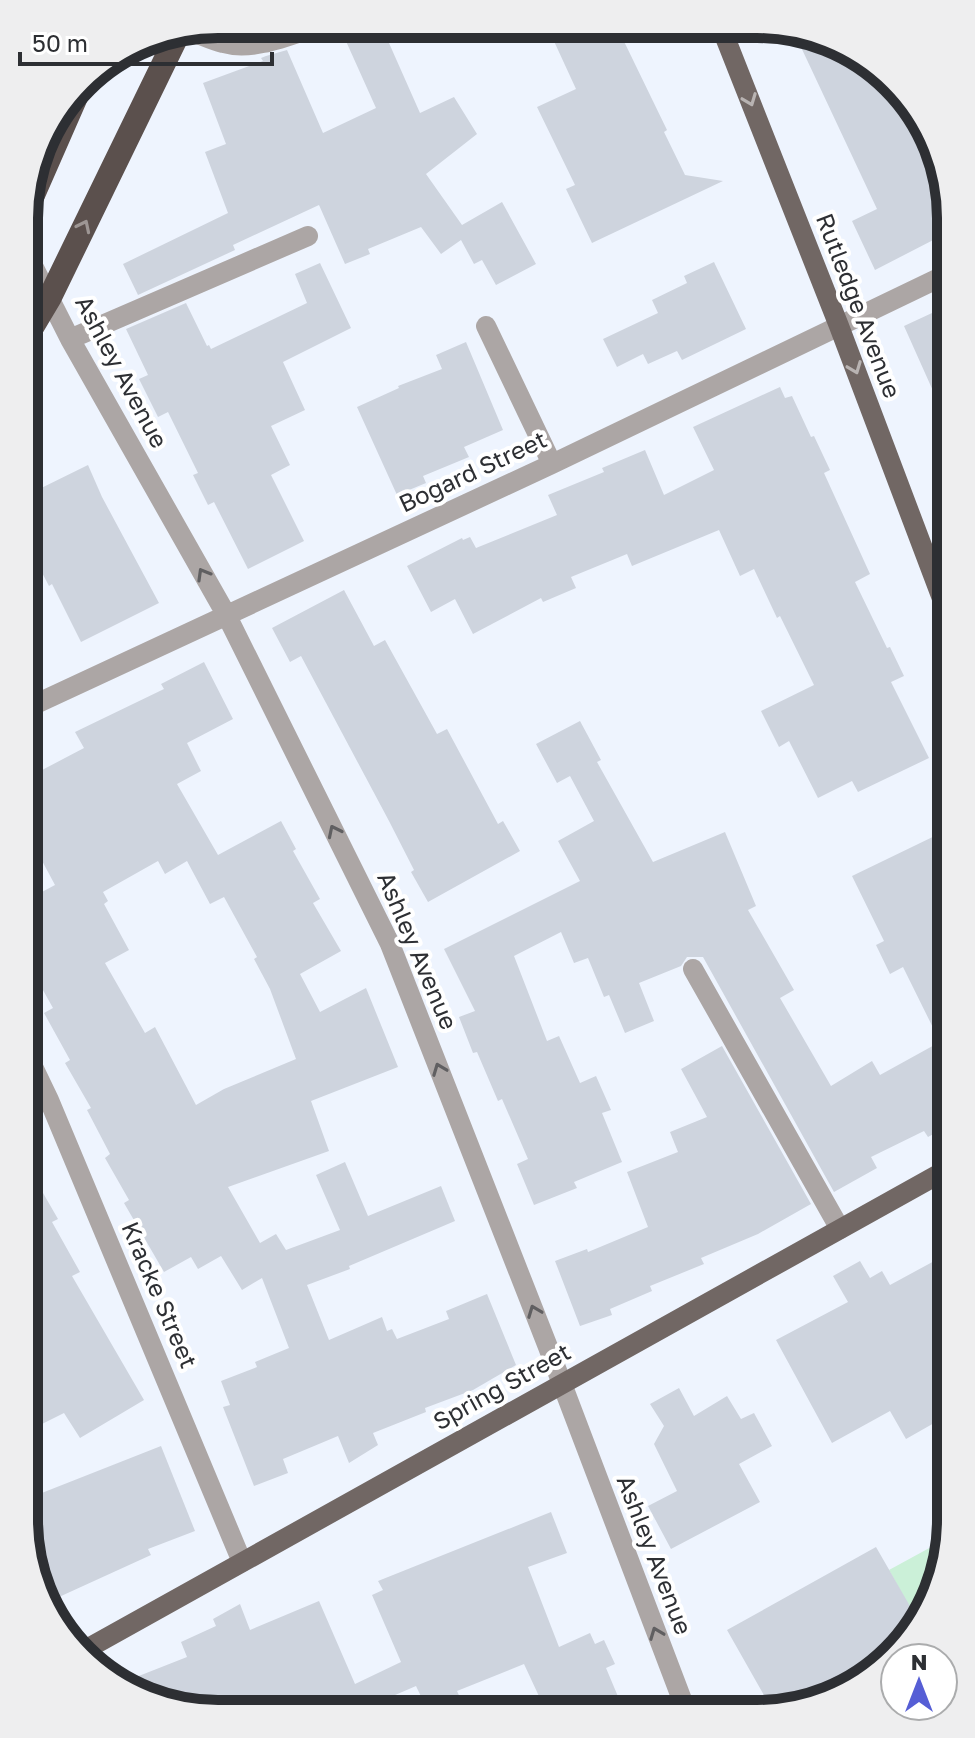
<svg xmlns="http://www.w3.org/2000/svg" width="975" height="1738" viewBox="0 0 975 1738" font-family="'Golos Text',sans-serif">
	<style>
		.green { fill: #cbf0d8 }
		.building { fill: #ced4de; fill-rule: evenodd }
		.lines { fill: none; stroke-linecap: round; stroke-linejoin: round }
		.minor { stroke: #aca6a5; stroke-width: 20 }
		.major { stroke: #716764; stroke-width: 20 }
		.highway { stroke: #5b504d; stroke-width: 24 }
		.oneway { stroke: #b8b3b2 }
		.oneway2 { stroke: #9d9694 }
		.oneway3 { stroke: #605f61 }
		.labels { text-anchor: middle; stroke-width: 8; stroke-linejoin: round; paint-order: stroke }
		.street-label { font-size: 24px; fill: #2d2f33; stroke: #fff }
		.rim { fill: none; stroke: #2d2f33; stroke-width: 10 }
	</style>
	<rect width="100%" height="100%" fill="#eef4fe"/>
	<path class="green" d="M944 1540 946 1545 922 1607 913 1613 889 1570Z
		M872 1656 876 1663 828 1698 821 1686Z"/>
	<path class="building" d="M376 25H381L420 113 454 97 477 134 426 174 462 225 502 202 536 264 496 285 482 260 474 264 461 240 441 254 421 227 368 249 370 254 345 264 319 205 233 245 235 250 138 295 123 264 228 213 205 152 226 144 203 83 263 61 261 58 266 56 287 50 323 133 376 108 345 39Z
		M547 26 617 27 667 130 664 132 685 175 723 181 592 243 566 189 575 185 537 107 576 89Z
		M792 28 885 72 941 155V236L875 270 852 221 877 209Z
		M714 262 746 329 682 360 677 351 648 364 643 354 617 367 603 339 658 313 652 300 687 283 684 276Z
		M320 263 351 328 283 362 305 410 271 426 290 465 271 475 304 541 248 569 214 502 208 505 193 475 198 473 168 412 158 417 139 379 148 375 126 329 186 303 207 346 209 345 211 349 307 303 295 274Z
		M932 313 942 335V411L904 326Z
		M466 342 503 430 464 447 469 457 423 476 426 483 397 495 357 407 399 388 398 386 442 369 436 355Z
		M780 387 785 398 792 396 811 437 814 436 830 470 824 473 870 574 855 582 887 648 890 647 904 676 891 682 929 758 858 792 852 781 818 798 789 741 779 747 761 711 814 685 780 616 777 618 754 569 740 576 719 530 632 566 627 554 571 577 576 588 543 602 541 598 473 634 455 599 431 612 407 566 462 538 463 540 470 537 476 548 557 515 548 495 604 472 602 468 645 450 664 495 714 470 693 427Z
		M88 465 102 497 159 603 81 642 52 584 49 586 25 540V496Z
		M344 590 374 646 385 640 437 734 447 729 498 824 503 821 520 851 428 902 411 872 414 870 389 821 301 656 290 662 272 628Z
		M204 662 233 719 187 743 201 771 177 784 218 855 281 821 296 849 293 851 320 899 313 903 341 951 300 974 320 1012 366 988 398 1067 311 1101 329 1151 228 1187 260 1243 276 1234 286 1250 340 1230 316 1175 345 1162 368 1216 441 1186 455 1221 349 1266 350 1269 307 1285 329 1340 382 1317 387 1331 392 1329 397 1339 449 1319 446 1311 487 1294 516 1365 473 1390 425 1408 426 1412 373 1433 378 1445 349 1463 338 1436 283 1459 288 1473 254 1486 223 1407 230 1405 221 1381 257 1367 255 1362 289 1348 262 1278 242 1290 221 1256 198 1269 191 1257 164 1272 124 1203 129 1200 105 1158 110 1154 87 1110 91 1108 65 1063 70 1060 44 1013 53 1008 25 958V901L55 885 25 829V779L84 748 75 732 164 689 161 684ZM158 861 165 874 187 861 210 904 224 897 257 957 254 959 270 989 296 1059 224 1089 196 1105 155 1027 145 1033 105 963 129 950 104 904 108 901 103 892Z
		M580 721 601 760 597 762 653 862 725 832 756 906 748 910 794 990 780 998 831 1086 872 1061 880 1075 938 1043 947 1060 948 1126 928 1137 924 1131 871 1157 877 1168 834 1192 703 957H687L681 966 639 983 654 1021 625 1033 609 995 604 997 588 958 574 963 561 932 514 956 547 1041 559 1036 580 1083 596 1076 611 1110 602 1113 622 1162 574 1182 577 1188 534 1205 517 1164 528 1159 502 1099 498 1101 477 1052 473 1053 459 1017 475 1011 444 949 580 881 558 841 594 821 570 776 557 783 536 744Z
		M945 831 947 996V1056L903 967 890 974 876 945 884 941 852 876Z
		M722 1046 811 1204 758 1234 701 1258 704 1264 650 1286 652 1291 610 1309 612 1315 580 1326 555 1261 587 1249 588 1252 648 1227 627 1172 678 1152 670 1132 707 1117 681 1069Z
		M24 1160 58 1219 52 1222 80 1272 72 1276 144 1400 80 1438 64 1413 24 1433Z
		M949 1253 950 1414 906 1439 890 1411 832 1443 776 1340 848 1302 833 1276 860 1261 870 1278 882 1271 890 1285Z
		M679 1388 694 1416 727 1396 741 1419 754 1413 772 1446 739 1464 760 1502 671 1549 648 1506 677 1491 654 1444 664 1426 650 1404Z
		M161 1446 195 1531 148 1549 151 1555 48 1602 34 1583 24 1520V1500Z
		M551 1512 567 1553 528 1567 559 1647 590 1633 595 1644 604 1640 615 1664 606 1668 622 1706 544 1707 524 1664 457 1691 462 1702 447 1709H427L416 1686 365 1708 366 1710 192 1712 121 1683 187 1657 181 1642 216 1626 213 1619 240 1604 250 1630 319 1601 355 1684 401 1662 372 1595 383 1590 378 1581Z
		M876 1547 918 1620 911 1639 876 1663 872 1656 821 1686 828 1698 820 1704H769L727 1630Z"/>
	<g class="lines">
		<path class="minor" d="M187 30C199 34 211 40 223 43 254 52 292 34 321 25
			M26 252 70 339 227 616 390 944 548 1347 684 1705
			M486 326 552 464
			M70 339 308 236
			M25 709 552 464 941 277
			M693 969 840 1229
			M25 1050 49 1100 242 1562"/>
		<path class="major" d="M721 27 839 326 944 604
			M83 1651 948 1169"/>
		<path class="highway" d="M26 211 83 81
			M25 339 50 297 179 32"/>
	</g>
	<defs><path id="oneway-chevron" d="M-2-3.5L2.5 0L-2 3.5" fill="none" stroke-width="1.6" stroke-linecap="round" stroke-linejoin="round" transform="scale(2)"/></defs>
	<g class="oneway">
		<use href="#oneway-chevron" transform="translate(750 100) rotate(69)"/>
		<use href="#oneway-chevron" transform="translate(855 368) rotate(69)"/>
	</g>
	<use class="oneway2" href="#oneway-chevron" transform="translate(84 226) rotate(-64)"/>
	<g class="oneway3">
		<use href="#oneway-chevron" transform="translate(203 574) rotate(-120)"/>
		<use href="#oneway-chevron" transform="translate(334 831) rotate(-116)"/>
		<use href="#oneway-chevron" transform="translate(439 1069) rotate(-111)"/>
		<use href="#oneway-chevron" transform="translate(534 1311) rotate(-111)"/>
		<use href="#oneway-chevron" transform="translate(656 1633) rotate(-111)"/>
	</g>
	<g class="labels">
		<g class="street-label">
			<text transform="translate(858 306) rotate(69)" y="8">Rutledge Avenue</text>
			<text transform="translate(121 372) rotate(62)" y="8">Ashley Avenue</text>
			<text transform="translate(473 472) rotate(-25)" y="8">Bogard Street</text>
			<text transform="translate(417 951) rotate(67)" y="8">Ashley Avenue</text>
			<text transform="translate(159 1295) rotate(67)" y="8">Kracke Street</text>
			<text transform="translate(502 1387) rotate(-29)" y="8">Spring Street</text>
			<text transform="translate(654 1555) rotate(69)" y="8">Ashley Avenue</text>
		</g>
	</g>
	<path d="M0 0H975V1738H0ZM218 38H757A180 180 0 0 1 937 218V1520A180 180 0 0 1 757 1700H218A180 180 0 0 1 38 1520V218A180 180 0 0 1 218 38Z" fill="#eeeeef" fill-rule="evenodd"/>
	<path class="rim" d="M218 38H757A180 180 0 0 1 937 218V1520A180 180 0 0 1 757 1700H218A180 180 0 0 1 38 1520V218A180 180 0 0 1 218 38Z"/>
	<g transform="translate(919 1682)"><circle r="38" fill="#ffffff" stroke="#abacad" stroke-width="2"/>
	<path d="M0-6L14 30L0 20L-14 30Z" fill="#565ed5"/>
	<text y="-12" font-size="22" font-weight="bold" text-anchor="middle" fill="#2d2f33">N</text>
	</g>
	<path d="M20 52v12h252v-12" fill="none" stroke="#2d2f33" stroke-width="4"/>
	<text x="32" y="52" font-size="24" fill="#2d2f33" stroke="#ffffff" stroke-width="6" paint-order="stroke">50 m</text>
</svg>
